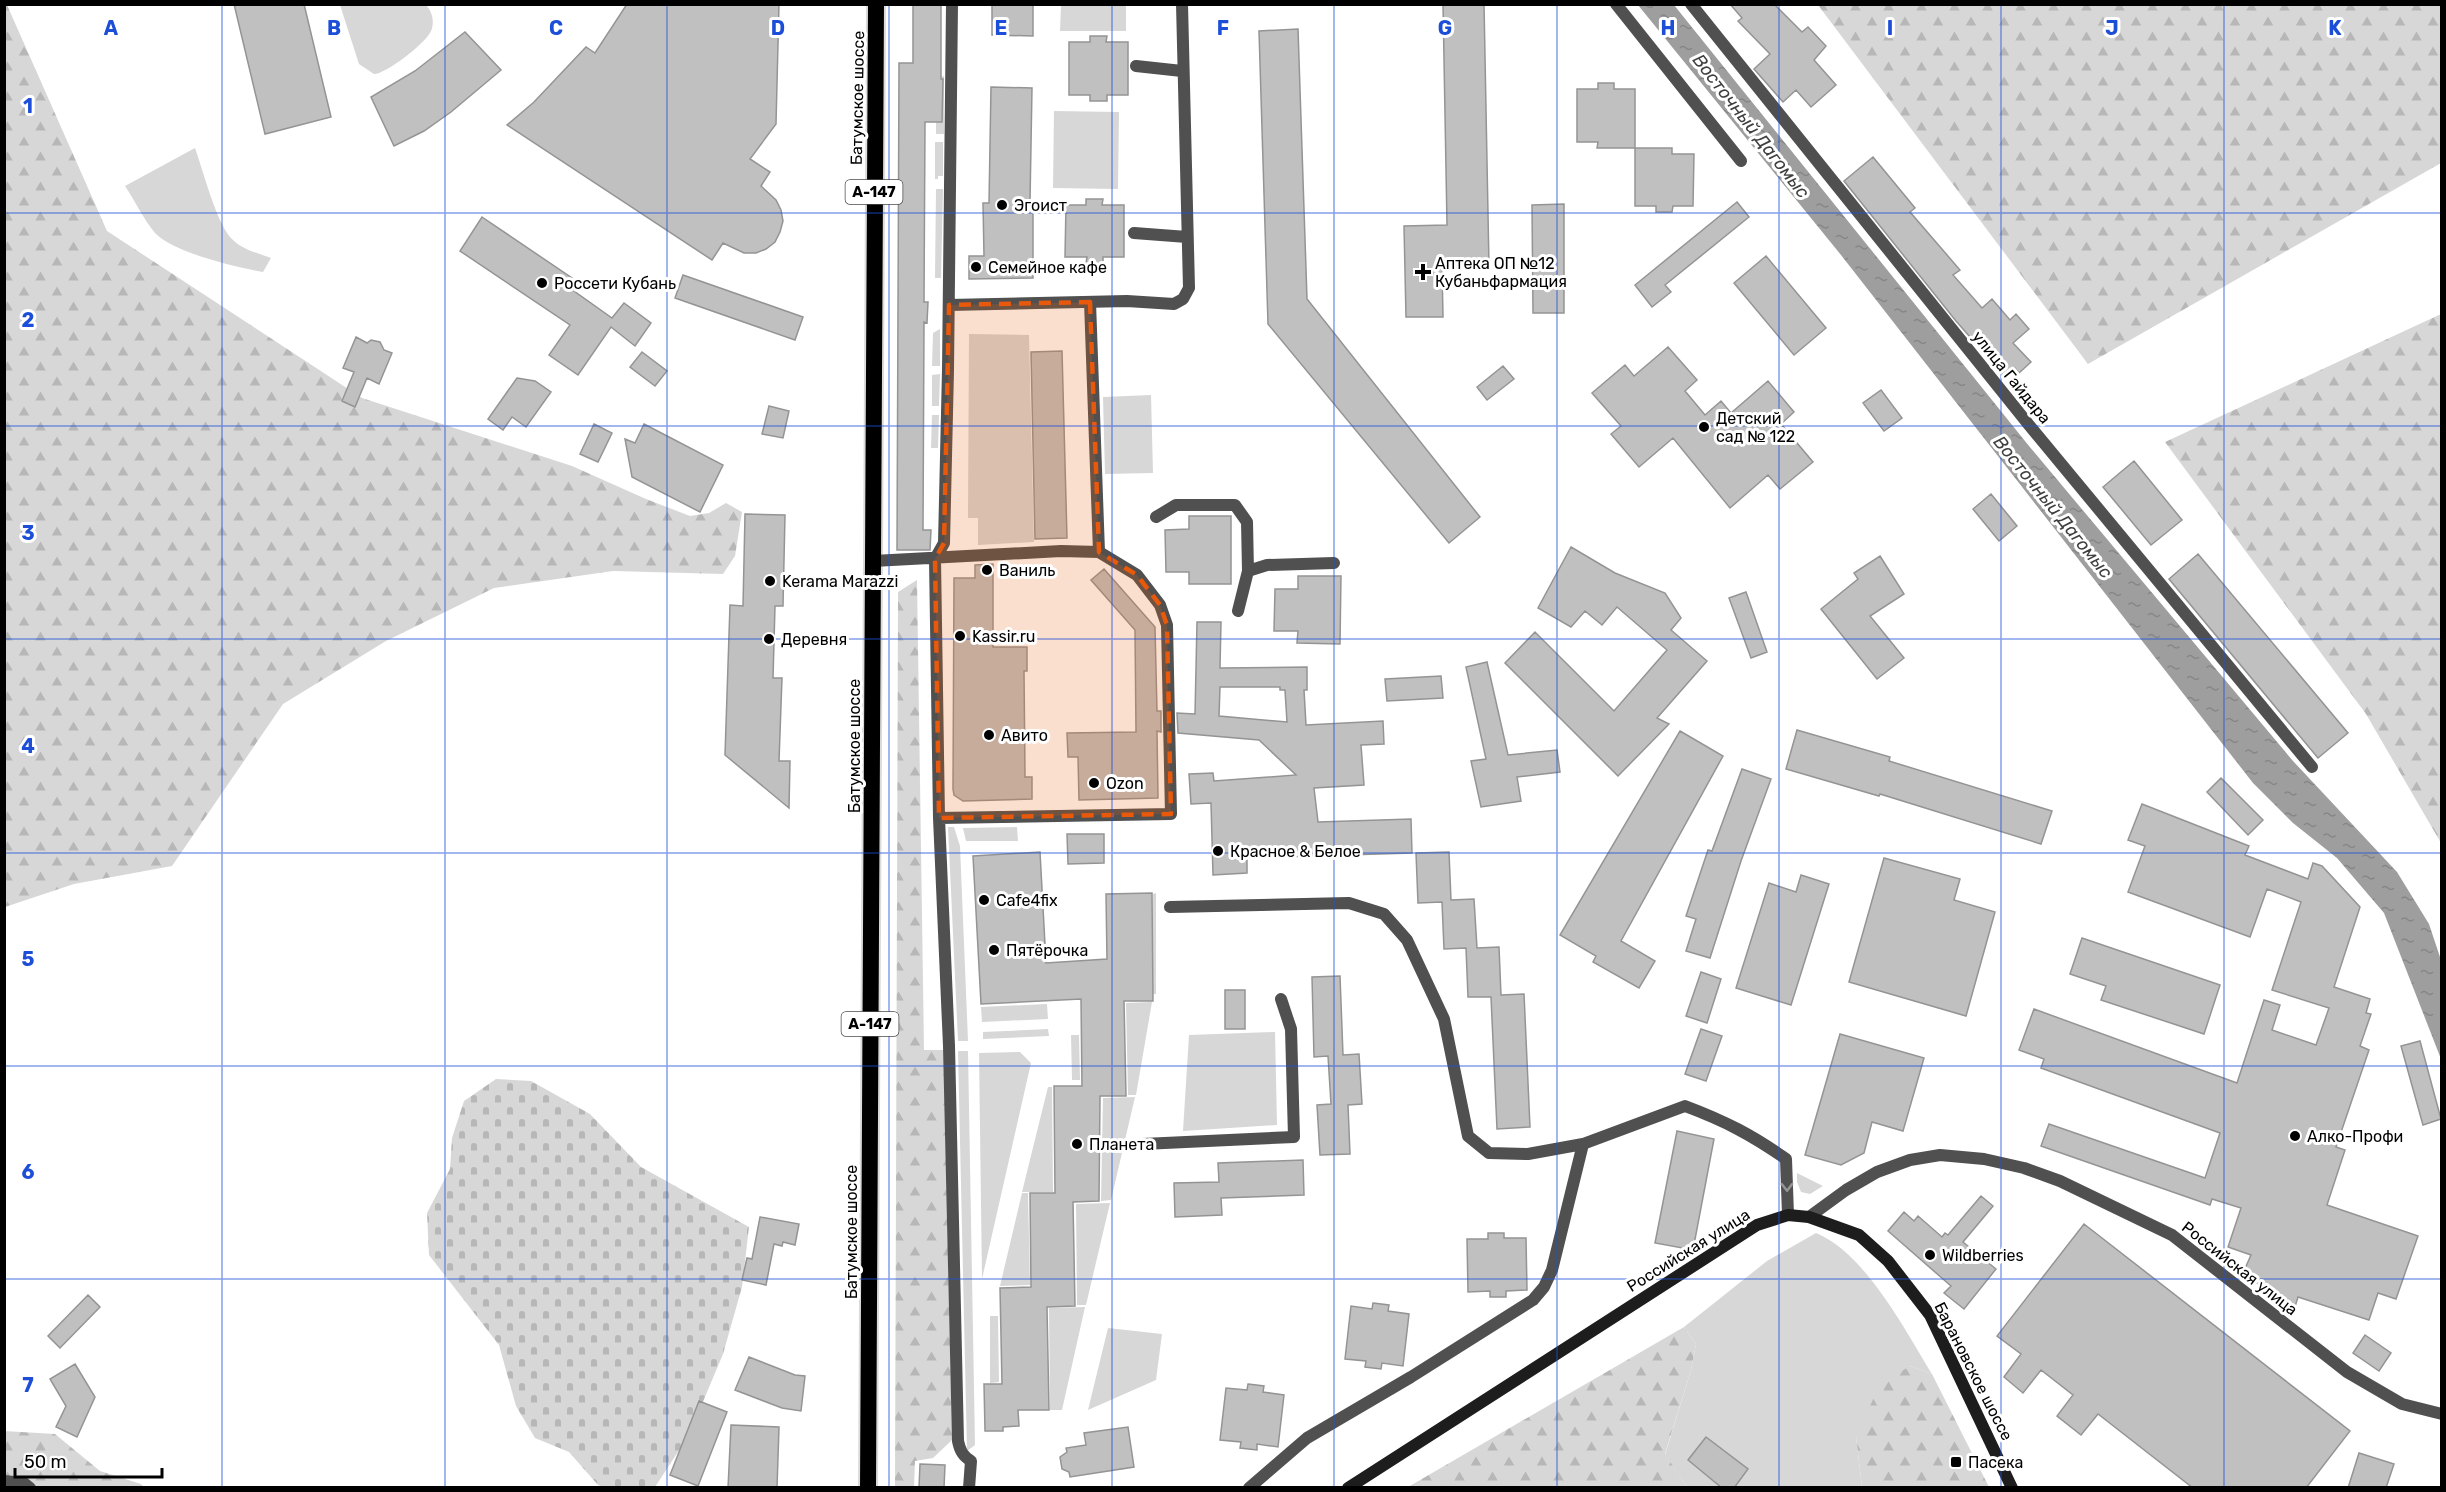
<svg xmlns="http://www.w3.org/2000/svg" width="2446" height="1492" viewBox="0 0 2446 1492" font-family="Rubik,sans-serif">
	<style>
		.green { fill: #d7d7d7 }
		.forest { fill: url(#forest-firs) }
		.cemetery { fill: url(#cemetery-stones) }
		.water { fill: url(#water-ripples) }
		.building { fill: #c0c0c0; stroke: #949494; stroke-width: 1.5; fill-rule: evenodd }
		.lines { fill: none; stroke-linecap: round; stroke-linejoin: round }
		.trunk-casing { stroke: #dbdbdb; stroke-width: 20 }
		.minor { stroke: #505050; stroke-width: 12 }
		.secondary { stroke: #1d1d1d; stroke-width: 12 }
		.trunk { stroke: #000; stroke-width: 16 }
		.oneway { stroke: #969696 }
		.marked { fill: #e8590c; fill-opacity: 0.2; stroke: #e8590c; stroke-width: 4.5; stroke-dasharray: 12 8; stroke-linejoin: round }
		.grid { fill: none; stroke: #1d4ed8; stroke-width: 1.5; stroke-opacity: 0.55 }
		.poi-dot { fill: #000; stroke: #fff; stroke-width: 2 }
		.labels { text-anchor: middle; stroke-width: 6; stroke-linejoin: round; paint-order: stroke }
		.shield { fill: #fff; stroke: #4c4c4c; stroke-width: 1.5 }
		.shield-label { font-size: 15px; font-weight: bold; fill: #000 }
		.street-label { font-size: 16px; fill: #000; stroke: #fff }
		.poi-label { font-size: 16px; fill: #000; stroke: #fff; text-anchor: start }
		.water-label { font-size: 18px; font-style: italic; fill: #3f3f3f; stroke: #fff }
		.grid-label { font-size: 20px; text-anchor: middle; font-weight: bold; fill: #1d4ed8; stroke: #fff; stroke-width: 6; stroke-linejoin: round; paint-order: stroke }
	</style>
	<defs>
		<pattern id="forest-firs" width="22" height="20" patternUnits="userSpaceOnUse" patternTransform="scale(1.5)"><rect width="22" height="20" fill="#d7d7d7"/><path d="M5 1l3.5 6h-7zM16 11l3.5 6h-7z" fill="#b7b7b7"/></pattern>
		<pattern id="cemetery-stones" width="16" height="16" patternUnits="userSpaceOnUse" patternTransform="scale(1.5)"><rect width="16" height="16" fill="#d7d7d7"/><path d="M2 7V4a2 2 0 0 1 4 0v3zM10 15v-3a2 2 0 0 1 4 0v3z" fill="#b7b7b7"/></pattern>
		<pattern id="water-ripples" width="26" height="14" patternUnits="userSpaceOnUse" patternTransform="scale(1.5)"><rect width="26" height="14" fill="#9e9e9e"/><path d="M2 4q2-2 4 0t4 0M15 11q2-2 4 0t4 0" fill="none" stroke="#868686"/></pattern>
	</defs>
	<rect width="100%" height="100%" fill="#fff"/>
	<path class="green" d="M340 5H426C432 11 435 22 431 31 426 43 386 74 374 74L359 64Z
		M1061 5H1126V31H1060Z
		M944 76V134H936V78Z
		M1054 111 1119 112 1118 189 1053 188Z
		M935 142H943V176H938V179H935Z
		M195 148C203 170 217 226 233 240 243 250 258 253 271 258L263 272C236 267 174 253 155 233 144 220 135 201 125 186Z
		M936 189H943L941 278H935Z
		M940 329V366H932L933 333Z
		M969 334 1029 335 1034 542 978 545V518H968Z
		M940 374 939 406H932V375Z
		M1151 395 1153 473 1105 474 1103 397Z
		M932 415H939L938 448H931Z
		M948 827H954L960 846 968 1041H958Z
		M1017 827 1018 841H966L963 828Z
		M1156 893V994H1153V894Z
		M1152 1002 1136 1095H1128L1126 1003Z
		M1047 1004 1048 1019 982 1022 981 1007Z
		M1048 1029 1049 1036 983 1039V1032Z
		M1275 1032 1277 1125 1183 1131 1189 1035Z
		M1071 1035H1079L1080 1080H1072Z
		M958 1051H968L975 1445 967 1451Z
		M1020 1052 1031 1063 982 1279 979 1053Z
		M1048 1087H1052L1053 1192H1022Z
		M1135 1097 1111 1200 1101 1201 1103 1098Z
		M1797 1173 1823 1186 1810 1194 1801 1192 1797 1182Z
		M1022 1193H1028L1030 1285 1000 1286Z
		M1110 1203 1086 1305H1077L1076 1204Z
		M1816 1233C1865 1253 1905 1330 1932 1374L1910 1366 1856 1437 1862 1487H1687L1665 1455 1691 1370 1696 1344 1684 1327 1767 1261Z
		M1085 1307 1062 1410H1050L1049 1308Z
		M990 1316H998L999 1382 990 1383Z
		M1108 1328 1162 1334 1156 1380 1088 1410Z"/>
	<path class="forest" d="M4 5H7L107 231 362 398 572 466 646 499 690 516 709 513 726 503 742 512 735 556 723 574 613 571 494 588 386 641 283 704 172 866 74 884 5 907Z
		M1818 5H2441V163L2088 364Z
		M2441 314V843L2366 714 2165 442Z
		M917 580 924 1050H944L952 1440 933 1458 915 1461 914 1487 895 1488 898 592Z
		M1684 1327 1696 1344 1691 1370 1665 1454 1687 1487H1408Z
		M1910 1366 1932 1374 1989 1487H1862L1856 1437 1880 1384Z
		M4 1431 55 1434 100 1471 141 1484 144 1487H5Z"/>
	<path class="cemetery" d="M496 1079 531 1081 590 1114 641 1167 749 1227 742 1287 723 1354 689 1435 655 1487 606 1488 598 1485 569 1452 535 1438 516 1406 499 1345 429 1255 427 1213 450 1169 452 1138 464 1101Z"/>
	<path class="water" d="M1638 5H1674L2029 446 2293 761 2397 872 2429 924 2441 960V1059L2384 913 2337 858 2293 823 2253 783 1841 255Z"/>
	<path class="building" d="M234 4H304L331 117 265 134Z
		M627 4H779L776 124 750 159 770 172 761 186 776 200 781 210 783 221 780 232 775 242 766 249 756 253H744L723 243 712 260 507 125 534 102 586 47 595 53Z
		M992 4H1033V36L992 35Z
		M1443 4H1484L1489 266H1442L1443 317H1406L1404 226 1447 225Z
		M1730 4H1774L1802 32 1808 27 1826 46 1814 60 1836 85 1811 107 1796 90 1783 102 1754 69 1770 54 1738 21 1742 18Z
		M913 5H941V79H943L942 122H925L924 302H928L927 323 924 322 923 530H931L930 550H897L899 63H913Z
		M1298 29 1307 299 1480 517 1449 543 1268 324 1259 31Z
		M465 32 501 70 451 112 424 131 394 146 371 97 415 71Z
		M1090 36H1107L1106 42H1128V95H1107V101H1090V95H1069V42H1090Z
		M1598 83H1614V89H1635V148H1597L1598 142H1577V89H1598Z
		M991 87 1032 88 1030 202H1033V278L969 279V256H984L983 203H989Z
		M1635 148H1672V154H1694L1693 206H1673L1672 212H1656V206H1635Z
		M1873 157 1915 208 1910 212 1960 270 1953 275 1982 308 1992 299 2010 320 2016 314 2029 329 2013 343 2031 362 2019 373 2015 368 2005 377 1956 321 1844 181Z
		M1086 199H1103L1102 205H1124V257H1103V263H1086L1087 257H1065L1066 205H1086Z
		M1737 202 1749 217 1665 285 1671 292 1652 307 1635 285Z
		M1564 204V313H1533L1532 205Z
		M482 217 572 278 567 286 612 318 624 303 651 323 635 346 611 327 578 375 549 355 570 325 460 251Z
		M1766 256 1826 328 1794 355 1734 283Z
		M683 275 803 317 795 340 675 298Z
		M356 337 367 343 371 340 380 342 384 350 392 353 379 384 367 378 355 407 342 401 354 372 343 368Z
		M1668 347 1697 380 1685 391 1705 415 1721 401 1731 413 1768 381 1794 412 1781 424 1813 462 1780 489 1768 475 1730 508 1673 438 1639 467 1611 434 1621 426 1592 393 1625 365 1634 376Z
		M1062 351 1067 538 1035 539 1031 352Z
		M642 352 667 371 655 386 630 367Z
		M1503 366 1514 379 1487 400 1477 387Z
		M517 378 535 381 551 392 526 427 512 417 503 430 488 419Z
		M1881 390 1902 418 1884 431 1863 403Z
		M769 406 789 411 783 438 762 434Z
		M594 424 612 433 598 462 580 454Z
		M644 424 723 465 700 512 632 477 625 439 635 443Z
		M2134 461 2182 520 2151 545 2103 487Z
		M1991 494 2017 526 1999 541 1973 509Z
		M745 514 785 515 783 606H775L773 678H782L779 761H790L789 808 725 755 730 605 743 606Z
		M1189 516H1231V584H1189V572H1166L1165 530 1189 529Z
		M1571 547 1615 573 1665 593 1681 618 1671 630 1707 661 1657 718 1669 724 1618 776 1505 663 1535 632 1614 711 1667 650 1617 607 1602 625 1585 611 1571 627 1538 608Z
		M2198 554 2348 733 2318 758 2169 579Z
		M1880 556 1904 594 1870 616 1904 658 1877 679 1821 609 1858 579 1854 573Z
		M993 564V647H1027V671H1024L1025 777H1032V799L963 801 954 795 953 789 954 578H975V565Z
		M1104 569 1155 627 1157 711H1161V732L1157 731 1158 798 1079 800 1078 757H1068L1067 733 1136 732 1135 630 1091 580Z
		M1298 576H1341L1340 644 1297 643 1298 631H1274L1275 589H1298Z
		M1746 592 1767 652 1751 658 1729 598Z
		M1197 622H1221L1220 668 1307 667V690H1304L1306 725 1383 721 1384 744 1361 745 1364 785 1314 788 1318 822 1411 819 1412 853 1247 858V873L1213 875 1211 803 1191 804 1189 774 1213 773 1214 781 1296 775 1259 740 1178 733 1177 713 1195 714ZM1220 687H1280V690H1285L1287 722 1219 716Z
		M1487 662 1508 755 1557 750 1560 772 1517 777 1521 801 1481 807 1471 761 1486 759 1466 667Z
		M1441 676 1443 698 1387 701 1385 679Z
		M1797 730 1890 757 1889 761 2052 811 2041 844 1880 794 1879 796 1786 769Z
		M1680 731 1723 756 1621 941 1655 961 1639 988 1593 962 1596 956 1560 935Z
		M1742 769 1771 779 1741 861 1710 958 1686 951 1696 919 1686 916 1708 850 1712 851Z
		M2221 778 2263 820 2248 835 2207 792Z
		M2142 804 2249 846 2245 855 2308 879 2313 863 2322 866 2360 907 2334 987 2370 999 2366 1013 2371 1014 2360 1046 2369 1050 2336 1147 2345 1150 2327 1205 2418 1236 2396 1299 2378 1293 2369 1320 2298 1297 2294 1310 2243 1273 2251 1255 2228 1247 2241 1208 2212 1199 2210 1205 2041 1146 2049 1124 2205 1178 2220 1133 2041 1068 2044 1059 2019 1050 2034 1009 2237 1083 2264 1000 2280 1005 2272 1030 2316 1045 2329 1008 2272 990 2301 902 2267 889 2250 937 2128 892 2145 846 2128 840Z
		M1067 834H1104V863L1068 864Z
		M1040 852 1046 963 1107 959 1106 894 1152 893 1153 1001H1124L1126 1096H1100L1099 1201 1073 1202 1075 1306 1047 1307 1049 1410H1018L1019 1426 1003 1427V1431H985L984 1384H1002L1000 1288 1031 1287 1030 1193H1055L1054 1086H1082L1081 999 981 1004 973 856Z
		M1449 852 1451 900 1474 899 1477 948 1499 947 1501 995 1524 994 1530 1127 1497 1129 1491 997H1468L1466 948 1444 949 1442 902 1418 903 1416 853Z
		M1884 858 1960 879 1954 900 1995 912 1966 1016 1849 982Z
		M1801 875 1829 884 1791 1005 1736 988 1769 883 1796 892Z
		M2082 938 2220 985 2204 1034 2101 1000 2106 986 2070 974Z
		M1701 972 1721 979 1707 1023 1686 1016Z
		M1340 976 1343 1055 1359 1054 1362 1104 1348 1105 1350 1154 1320 1155 1317 1105 1331 1104 1328 1056 1314 1057 1312 977Z
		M1225 990H1245V1029H1225Z
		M1701 1029 1722 1036 1706 1081 1685 1074Z
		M1840 1034 1924 1058 1903 1131 1872 1122 1864 1153 1841 1165 1805 1155Z
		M2420 1041 2441 1119 2423 1125 2401 1046Z
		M1677 1131 1714 1139 1693 1250 1655 1243Z
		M1303 1160 1304 1195 1221 1198 1222 1215 1175 1217 1174 1183 1219 1182 1218 1163Z
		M1981 1196 1993 1206 1963 1242 1996 1269 1964 1309 1944 1293 1951 1286 1888 1231 1904 1212 1914 1221 1918 1216 1942 1237 1945 1233 1948 1235Z
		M760 1217 799 1224 795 1245 783 1242 782 1246 774 1244 766 1285 742 1280 747 1258 752 1259Z
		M2084 1224 2350 1431 2306 1488H2193L2098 1414 2081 1435 2057 1416 2073 1395 2041 1370 2023 1393 2004 1377 2021 1354 1997 1336Z
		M1488 1233H1504V1238H1526L1527 1290 1506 1291V1297H1490V1291L1468 1292 1467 1239H1488Z
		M88 1295 100 1307 60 1348 48 1336Z
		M1373 1303 1389 1305 1388 1311 1409 1314 1403 1366 1382 1363 1381 1369 1365 1367 1366 1361 1345 1359 1351 1306 1372 1309Z
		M2365 1335 2391 1353 2379 1371 2353 1353Z
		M749 1357 795 1375 805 1376 801 1411 782 1408 735 1390Z
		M75 1364 95 1397 77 1437 56 1427 66 1406 50 1379Z
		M1248 1384 1264 1386 1263 1392 1284 1395 1278 1447 1257 1444V1450L1240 1448 1241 1442 1220 1440 1226 1388 1247 1390Z
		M699 1401 727 1412 698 1486 670 1475Z
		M731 1425 779 1427 777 1488H728Z
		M1128 1427 1134 1467 1070 1477 1069 1472 1062 1469 1060 1457 1067 1452 1066 1448 1086 1445 1084 1433Z
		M1706 1437 1748 1469 1734 1488H1722L1688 1460Z
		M2359 1453 2394 1464 2386 1488H2348Z
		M920 1464 945 1465 944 1488H919Z"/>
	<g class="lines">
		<defs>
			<path id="trunk" d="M868 1488 876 4"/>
		</defs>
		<use href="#trunk" class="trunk-casing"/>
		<path class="minor" d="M1616 4 1741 161
			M1691 4 2029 425 2312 767
			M1136 66 1182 71
			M1134 233 1187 237
			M1090 302 1099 552
			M949 305 1127 301 1174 304 1183 299 1189 288 1182 4
			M1156 517 1176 505H1235L1247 522 1248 571
			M873 561 1061 551 1099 552 1137 575 1160 605 1167 625 1171 814 939 818 935 559 944 543 948 370 952 4
			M1238 611 1248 571 1267 565 1334 563
			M939 818 949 1046 958 1441C960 1451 963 1456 971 1461L969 1488
			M1170 907 1349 903 1384 914 1407 940 1444 1019 1468 1136 1489 1153 1528 1154 1583 1144
			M1143 1144 1294 1137 1291 1029 1281 999
			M1809 1217 1846 1190 1877 1172 1910 1160 1940 1155 1984 1159 2024 1168 2060 1181 2172 1235 2347 1372 2402 1404 2442 1414
			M4 1481 24 1483 30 1488
			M1249 1488 1307 1438 1411 1377 1533 1300 1544 1287 1552 1270 1583 1144 1685 1106C1725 1121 1752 1135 1786 1159L1788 1215"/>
		<path class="secondary" d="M1348 1488 1757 1225 1788 1215 1809 1217 1859 1235 1888 1261 1930 1315 2012 1488"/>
		<use href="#trunk" class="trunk"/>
	</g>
	<defs><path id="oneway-chevron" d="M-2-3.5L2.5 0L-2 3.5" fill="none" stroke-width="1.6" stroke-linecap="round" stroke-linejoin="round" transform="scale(1.5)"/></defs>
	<use class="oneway" href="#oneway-chevron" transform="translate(1787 1187) rotate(89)"/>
	<path class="marked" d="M1090 302 1099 552 1137 575 1160 605 1167 625 1171 814 939 818 935 559 944 543 949 305Z"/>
	<path class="grid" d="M222 4V1488M445 4V1488M667 4V1488M889 4V1488M1112 4V1488M1334 4V1488M1557 4V1488M1779 4V1488M2001 4V1488M2224 4V1488M4 213H2442M4 426H2442M4 639H2442M4 853H2442M4 1066H2442M4 1279H2442"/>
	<g class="poi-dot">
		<circle cx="1002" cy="205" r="6"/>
		<circle cx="976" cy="267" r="6"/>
		<path d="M1420 263h6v6h6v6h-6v6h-6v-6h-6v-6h6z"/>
		<circle cx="542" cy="283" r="6"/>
		<circle cx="1704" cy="427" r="6"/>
		<circle cx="987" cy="570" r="6"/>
		<circle cx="770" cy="581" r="6"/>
		<circle cx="960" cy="636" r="6"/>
		<circle cx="769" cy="639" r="6"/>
		<circle cx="989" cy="735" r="6"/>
		<circle cx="1094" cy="783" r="6"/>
		<circle cx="1218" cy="851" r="6"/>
		<circle cx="984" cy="900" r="6"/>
		<circle cx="994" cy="950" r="6"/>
		<circle cx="2295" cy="1136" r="6"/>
		<circle cx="1077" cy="1144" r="6"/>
		<circle cx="1930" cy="1255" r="6"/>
		<rect x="1950" y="1456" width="12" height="12" rx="3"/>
	</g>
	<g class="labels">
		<g class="shield">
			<rect x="845.5" y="180" width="57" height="24" rx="4.5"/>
			<rect x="841.5" y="1012" width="57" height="24" rx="4.5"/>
		</g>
		<g class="shield-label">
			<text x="874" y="197">А-147</text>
			<text x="870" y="1029">А-147</text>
		</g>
		<g class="street-label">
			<text transform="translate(857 98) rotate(-89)" y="6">Батумское шоссе</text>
			<text transform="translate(2012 377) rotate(51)" y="6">улица Гайдара</text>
			<text transform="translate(854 746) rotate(-90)" y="6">Батумское шоссе</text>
			<text transform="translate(851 1232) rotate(-90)" y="6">Батумское шоссе</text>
			<text transform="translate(1688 1250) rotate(-32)" y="6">Российская улица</text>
			<text transform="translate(2240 1268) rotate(38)" y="6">Российская улица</text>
			<text transform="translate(1974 1371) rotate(63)" y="6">Барановское шоссе</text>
		</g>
		<g class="poi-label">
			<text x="1014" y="211">Эгоист</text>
			<text x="1435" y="269">Аптека ОП №12<tspan x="1435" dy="18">Кубаньфармация</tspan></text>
			<text x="988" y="273">Семейное кафе</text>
			<text x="554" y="289">Россети Кубань</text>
			<text x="1716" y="424">Детский<tspan x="1716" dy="18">сад № 122</tspan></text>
			<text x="999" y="576">Ваниль</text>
			<text x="782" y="587">Kerama Marazzi</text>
			<text x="972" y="642">Kassir.ru</text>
			<text x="781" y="645">Деревня</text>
			<text x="1001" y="741">Авито</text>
			<text x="1106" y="789">Ozon</text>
			<text x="1230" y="857">Красное &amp; Белое</text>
			<text x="996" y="906">Cafe4fix</text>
			<text x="1006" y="956">Пятёрочка</text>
			<text x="2307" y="1142">Алко-Профи</text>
			<text x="1089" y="1150">Планета</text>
			<text x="1942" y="1261">Wildberries</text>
			<text x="1968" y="1468">Пасека</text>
		</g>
		<g class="water-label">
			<text transform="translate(1751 126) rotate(52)" y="6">Восточный Дагомыс</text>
			<text transform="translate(2053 507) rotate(51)" y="6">Восточный Дагомыс</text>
		</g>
	</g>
	<g class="grid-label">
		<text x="111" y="35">A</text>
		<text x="334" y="35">B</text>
		<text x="556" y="35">C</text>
		<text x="778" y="35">D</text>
		<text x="1001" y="35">E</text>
		<text x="1223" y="35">F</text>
		<text x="1445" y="35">G</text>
		<text x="1668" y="35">H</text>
		<text x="1890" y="35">I</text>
		<text x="2112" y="35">J</text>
		<text x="2335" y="35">K</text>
		<text x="28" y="113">1</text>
		<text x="28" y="327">2</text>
		<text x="28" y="540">3</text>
		<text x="28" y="753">4</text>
		<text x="28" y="966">5</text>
		<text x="28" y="1179">6</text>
		<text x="28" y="1392">7</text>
	</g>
	<rect width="2446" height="1492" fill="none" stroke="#000000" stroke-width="12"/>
	<path d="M15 1468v9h147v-9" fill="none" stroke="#000000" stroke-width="3"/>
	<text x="24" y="1468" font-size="18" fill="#000000" stroke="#ffffff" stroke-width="4.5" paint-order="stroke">50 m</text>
</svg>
